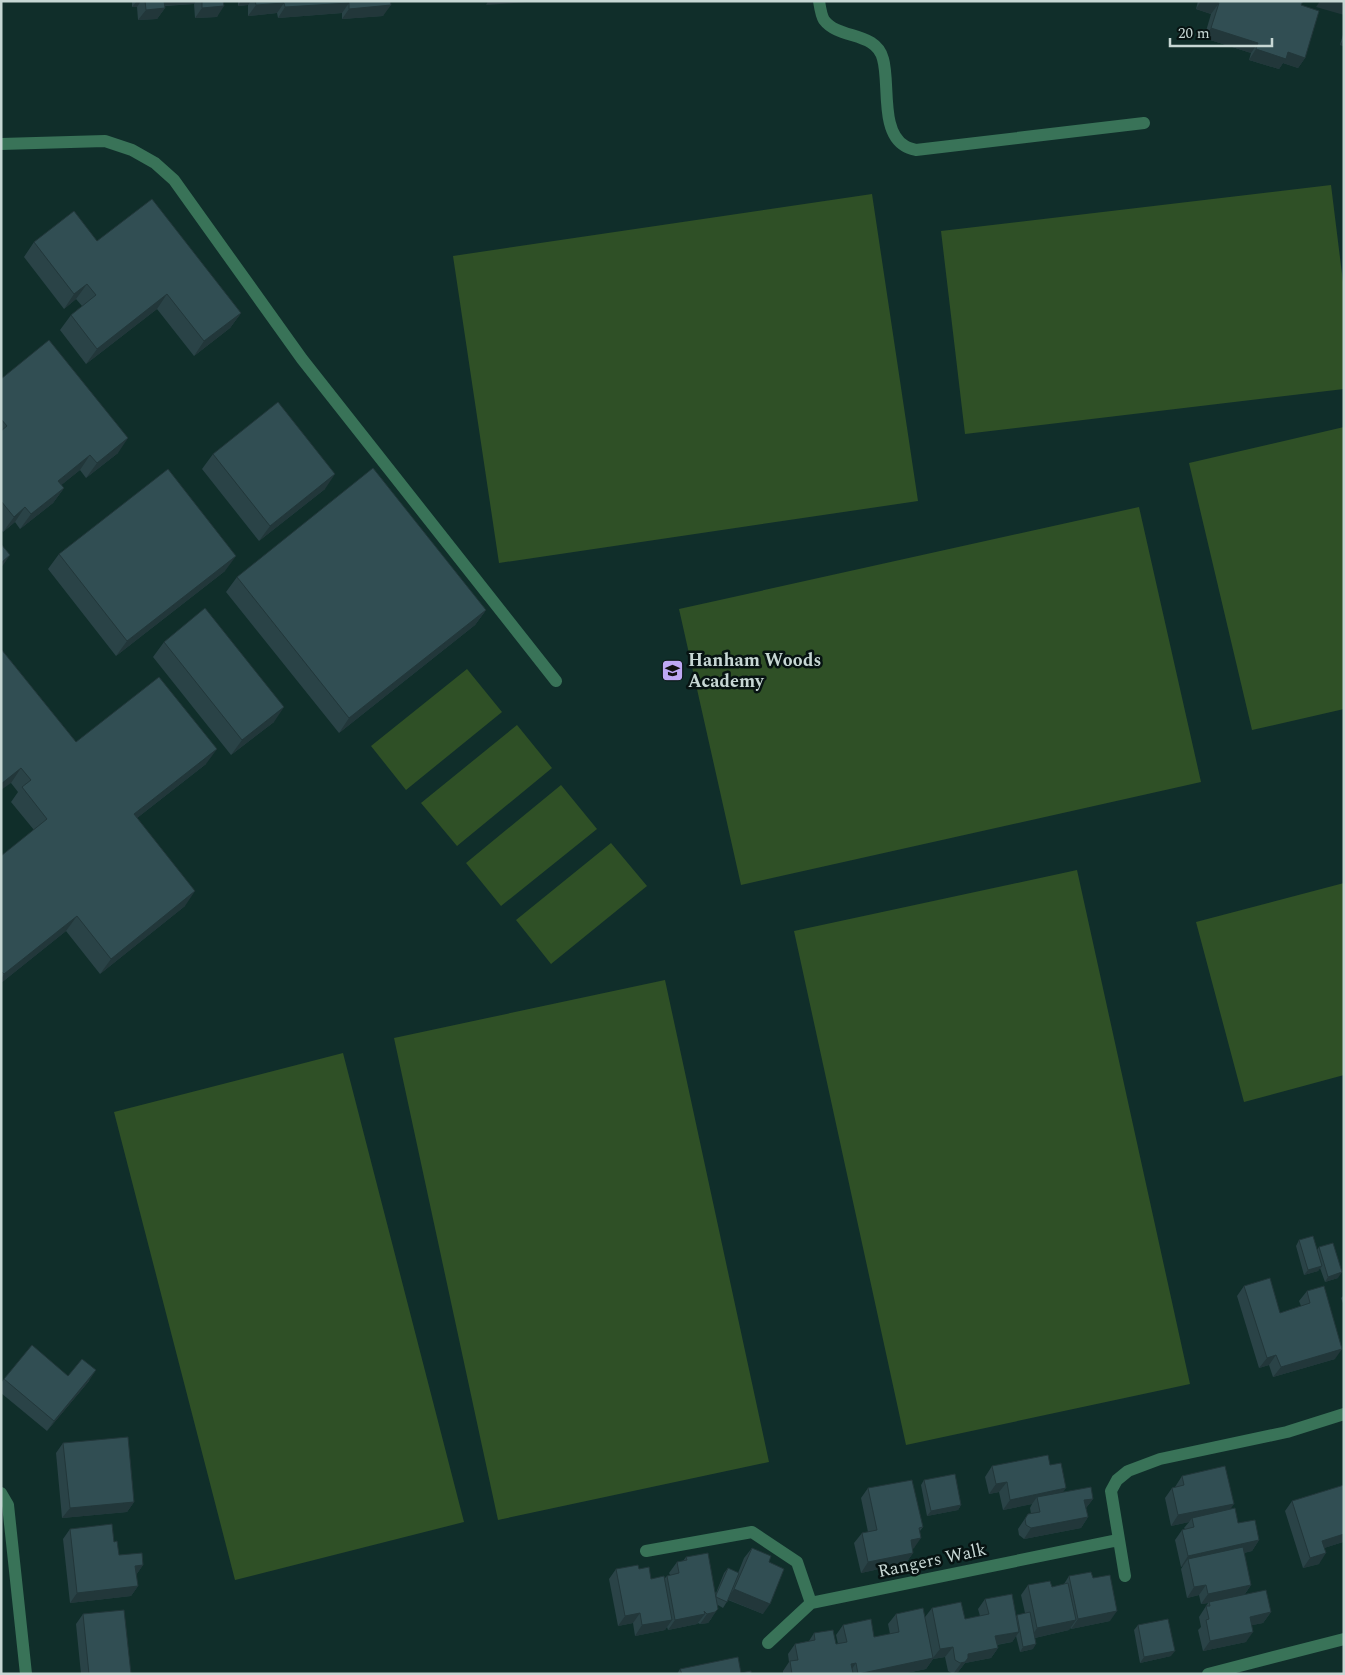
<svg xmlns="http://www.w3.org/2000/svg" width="1345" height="1675" viewBox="0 0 1345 1675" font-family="Spectral,serif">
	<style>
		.green { fill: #2f5026 }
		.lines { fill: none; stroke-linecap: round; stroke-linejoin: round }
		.minor { stroke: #397358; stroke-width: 12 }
		.wall { fill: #2a4347 }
		.shaded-wall { fill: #22373a }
		.building { fill: #314e53; stroke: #22373a }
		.labels { text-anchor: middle; stroke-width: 5; stroke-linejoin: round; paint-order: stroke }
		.poi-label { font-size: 18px; font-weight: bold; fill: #c7d7d4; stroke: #071312; text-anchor: start }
		.street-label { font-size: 18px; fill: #c7d7d4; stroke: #071312 }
	</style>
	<rect width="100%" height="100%" fill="#102e2a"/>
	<path class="green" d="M1331 185 1344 290V389L965 434 941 231Z
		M872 194 918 501 499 563 453 256Z
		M1344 427V709L1252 730 1189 463Z
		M1139 507 1201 782 741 885 679 609Z
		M467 669 502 712 406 790 371 746Z
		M517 725 552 768 457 846 421 803Z
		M561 785 597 829 501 906 466 863Z
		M611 843 647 886 551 964 516 920Z
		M1077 870 1190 1384 906 1445 794 931Z
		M1344 883V1075L1244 1102 1196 922Z
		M665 980 769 1462 498 1520 394 1038Z
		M343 1053 464 1522 235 1580 114 1112Z"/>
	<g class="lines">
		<path class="minor" d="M819 1C820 7 821 15 824 20 839 40 876 31 883 59 890 83 880 132 905 146 908 148 912 149 916 150L1144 123
			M1 144 105 141 132 150 155 163 174 180 302 359 556 681
			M1 1493 8 1505 26 1674
			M646 1551 752 1532 797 1562 811 1603
			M1125 1576 1111 1491 1117 1480 1128 1471 1160 1459 1287 1432 1344 1414
			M768 1643 811 1603 1118 1540
			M1208 1674 1344 1639"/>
	</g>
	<path class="wall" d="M132 1H223L217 17 195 18 194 4 165 6V8L157 19 138 20 137 7H132Z
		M238 1H390L383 16 342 19V13L278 18 277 13 248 16V5L238 6Z
		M1198 1H1303L1301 5 1305 58 1298 68 1283 63 1279 69 1249 60 1251 53 1204 38 1211 14 1196 9Z
		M1344 31V46L1340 45Z
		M97 241 241 313 230 328 194 356 157 309 86 364 60 330 71 315 82 306 76 299 64 309 24 257 34 242Z
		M1 379 118 453 86 478 80 470 61 485 64 488 53 503 20 529 15 522 3 532 1 529Z
		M213 454 325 489 259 541 202 469Z
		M59 554 225 571 116 656 48 569Z
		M237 577 486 610 475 625 339 733 226 592Z
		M164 642 274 722 231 755 153 657Z
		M1 649 76 742 206 764 137 818 185 906 100 974 66 931 1 983V856L34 830 11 802 18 792 11 783Z
		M1299 1240 1317 1250 1319 1247 1338 1278 1325 1282 1320 1268 1318 1271 1304 1275 1296 1246Z
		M1244 1286 1280 1313 1301 1306 1299 1301 1307 1291 1335 1359 1273 1377 1269 1365 1259 1368 1237 1296Z
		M1344 1295V1306L1341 1298Z
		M68 1376 89 1381 47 1431 1 1393V1383L4 1379Z
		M63 1443 134 1502 127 1512 62 1518 56 1453Z
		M1050 1465 1063 1492 1093 1499 1086 1508 1088 1517 1081 1528 1024 1539 1019 1535 1018 1529 1028 1514H1031L1030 1508 1032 1504 1003 1510 999 1492 989 1494 985 1477 992 1466Z
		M1182 1476 1230 1509 1238 1523 1259 1540 1252 1551 1244 1553 1251 1585 1245 1594 1271 1612 1263 1623 1252 1625 1246 1642 1203 1651 1198 1630 1201 1627 1199 1617 1208 1603 1201 1604 1199 1595 1187 1598 1181 1569 1183 1566 1181 1567 1175 1540 1182 1530 1185 1529 1184 1528 1189 1522 1171 1526 1165 1498 1172 1488 1175 1487Z
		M924 1480 961 1505 958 1510 927 1516 921 1485Z
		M1344 1485V1545L1343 1542 1324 1548 1319 1564 1303 1568 1285 1511 1292 1501Z
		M868 1488 923 1527 920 1531 914 1548 912 1549 913 1553 906 1563 861 1573 854 1543 862 1533 868 1532 861 1498Z
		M70 1529 114 1542 119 1555 143 1565 136 1575 138 1586 131 1596 70 1603 63 1539Z
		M752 1548 769 1562 763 1614 728 1600 723 1608 718 1605 711 1619 708 1623 700 1624 698 1623 697 1624 668 1630 667 1627 665 1630 635 1636 633 1623 618 1626 609 1579 616 1569H639L651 1579H664L667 1576 670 1575 669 1573 677 1562 683 1561 686 1557 716 1593 724 1573 728 1568 738 1573 744 1558Z
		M1069 1576 1093 1578 1110 1621 1071 1629 1070 1628 1069 1630 1035 1638 1033 1649 1020 1652 1016 1636 1012 1642 997 1645 998 1648 991 1658 965 1663 958 1672 953 1674 948 1671 945 1657 933 1659 926 1669 901 1674H783V1671L789 1662 788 1654 795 1644 809 1641 814 1633 836 1644H838L836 1635 843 1625 874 1637 890 1634 888 1624 896 1614 925 1617 932 1608 965 1619 980 1616 978 1609 985 1599 1016 1616 1025 1613 1021 1595 1028 1585 1052 1587 1064 1584Z
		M83 1614 131 1674H81L76 1624Z
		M1138 1625 1171 1656 1140 1663 1134 1630Z
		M680 1669 741 1673 751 1674H677Z"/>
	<path class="shaded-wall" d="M137 1H141L137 7H132Z
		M160 1H196L194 4 157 6Z
		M241 1H251L248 5 238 6Z
		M488 1H528L527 2 486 5Z
		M1201 1H1212L1219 3 1211 14 1196 9Z
		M1320 1H1340L1344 2V15L1316 7Z
		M284 3 277 13 248 16 256 5Z
		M349 3 342 13 278 18 285 7Z
		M391 5 383 16 342 19 349 9Z
		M224 6 217 17 195 18 202 8Z
		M165 8 157 19 138 20 146 10Z
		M1211 28 1258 43 1251 53 1204 38Z
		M1344 39V46L1340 45Z
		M1256 49 1288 52 1305 58 1298 68 1283 63 1279 69 1249 60Z
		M87 284 76 299 64 309 74 294Z
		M167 294 157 309 86 364 97 349Z
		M241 313 230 328 194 356 204 341Z
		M128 438 118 453 86 478 97 463Z
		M90 455 80 470 48 496 58 481Z
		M335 474 325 489 259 541 270 526Z
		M64 488 53 503 20 529 31 514Z
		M25 507 15 522 3 532 14 517Z
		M10 555 1 568V563Z
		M236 556 225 571 116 656 127 641Z
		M486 610 475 625 339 733 349 718Z
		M284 707 274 722 231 755 242 740Z
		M217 749 206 764 123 829 134 814Z
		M21 768 11 783 1 790V784Z
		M195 891 185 906 100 974 111 959Z
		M77 916 66 931 1 983V979L4 974Z
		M1322 1266 1318 1271 1304 1275 1308 1270Z
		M1342 1272 1338 1278 1325 1282 1328 1277Z
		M1342 1349 1335 1359 1273 1377 1281 1367Z
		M1276 1355 1269 1365 1259 1368 1267 1358Z
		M96 1370 89 1381 47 1431 54 1421Z
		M1007 1482 999 1492 989 1494 996 1484Z
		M1066 1488 1059 1498 1037 1497 1032 1504 1003 1510 1010 1500Z
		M1093 1499 1085 1509 1084 1500Z
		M134 1502 127 1512 62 1518 70 1508Z
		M1234 1504 1227 1514 1192 1518 1189 1522 1171 1526 1178 1515Z
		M961 1505 958 1510 927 1516 931 1511Z
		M1088 1517 1081 1528 1024 1539 1031 1528Z
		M1344 1534V1541L1343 1542 1315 1551 1322 1541Z
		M921 1538 914 1548 904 1551 911 1540Z
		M1259 1540 1252 1551 1189 1565 1188 1559 1183 1566 1181 1567 1188 1556Z
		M913 1553 906 1563 861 1573 868 1562Z
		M1326 1553 1319 1564 1303 1568 1310 1558Z
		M143 1565 136 1575 135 1566Z
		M1206 1585 1199 1595 1187 1598 1194 1587Z
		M1251 1585 1244 1595 1209 1602 1208 1603 1201 1604 1208 1594Z
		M138 1586 131 1596 70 1603 77 1593Z
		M734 1589 770 1604 763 1614 727 1599Z
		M718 1609 708 1623 700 1624 707 1614Z
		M1117 1611 1110 1621 1071 1629 1078 1619Z
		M1271 1612 1263 1623 1243 1627 1250 1617Z
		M640 1613 633 1623 618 1626 625 1616Z
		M705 1614 697 1624 668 1630 675 1620Z
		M672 1620 665 1630 635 1636 642 1625Z
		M1076 1620 1069 1630 1030 1639 1037 1628Z
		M1019 1632 1012 1642 988 1646 995 1636Z
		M1253 1632 1246 1642 1203 1651 1210 1641Z
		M1036 1644 1033 1649 1020 1652 1023 1647Z
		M953 1647 945 1657 933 1659 926 1669 901 1674H858L933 1658 940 1649Z
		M998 1648 991 1658 965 1663 958 1672 953 1674 968 1654Z
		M1175 1651 1171 1656 1140 1663 1144 1657Z
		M856 1663 849 1673 851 1664Z"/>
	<path class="building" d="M145 1H164L165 8 146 10Z
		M202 1H223L224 6 202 8Z
		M255 1H390L391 5 349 9V3L285 7 284 3 256 5Z
		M1212 1H1303L1301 5 1319 11 1305 58 1288 52 1286 59 1256 49 1258 43 1211 28 1219 3Z
		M152 199 241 313 204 341 167 294 97 349 71 315 96 295 87 284 74 294 34 242 74 211 97 241Z
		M49 340 128 438 97 463 90 455 58 481 64 488 31 514 25 507 14 517 1 501V431L7 426 1 419V379Z
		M278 402 335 474 270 526 213 454Z
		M373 468 486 610 349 718 237 577Z
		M168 469 236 556 127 641 59 554Z
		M1 544 10 555 1 563Z
		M205 608 284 707 242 740 164 642Z
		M1 649 76 742 159 677 217 749 134 814 195 891 111 959 77 916 4 974 1 971V856L47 819 22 787 31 780 21 768 1 784Z
		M1313 1236 1322 1266 1308 1270 1299 1240Z
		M1333 1243 1342 1272 1328 1277 1319 1247Z
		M1270 1278 1280 1313 1310 1303 1307 1291 1324 1286 1342 1349 1281 1367 1276 1355 1267 1358 1244 1286Z
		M32 1345 68 1376 82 1359 96 1370 54 1421 4 1379Z
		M128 1437 134 1502 70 1508 63 1443Z
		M1048 1455 1050 1465 1061 1463 1066 1488 1010 1500 1007 1482 996 1484 992 1466Z
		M1225 1466 1234 1504 1178 1515 1172 1488 1184 1485 1182 1476Z
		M955 1474 961 1505 931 1511 924 1480Z
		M912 1480 923 1527 919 1528 921 1538 911 1540 913 1553 868 1562 862 1533 877 1530 868 1488Z
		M1344 1485V1534L1322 1541 1326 1553 1310 1558 1292 1501Z
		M1091 1487 1093 1499 1084 1500 1088 1517 1031 1528 1026 1525 1025 1519 1028 1514 1040 1512 1037 1497Z
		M1235 1508 1238 1523 1255 1520 1259 1540 1188 1556 1182 1530 1194 1527 1192 1518Z
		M112 1524 114 1542 117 1541 119 1555 142 1553 143 1565 135 1566 138 1586 77 1593 70 1529Z
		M1243 1547 1251 1585 1208 1594 1206 1585 1194 1587 1188 1559Z
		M752 1548 771 1556 769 1562 784 1569 770 1604 734 1589Z
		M708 1553 718 1609 715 1612 707 1614 704 1611 705 1614 675 1620 667 1576 679 1573 677 1562 687 1560 686 1557Z
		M638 1565 639 1569 649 1567 651 1579 664 1576 672 1620 642 1625 640 1613 625 1616 616 1569Z
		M728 1568 739 1573 727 1602 716 1597V1595Z
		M1091 1572 1093 1578 1110 1575 1117 1611 1078 1619 1069 1576Z
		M1050 1581 1052 1587 1068 1583 1076 1620 1037 1628 1028 1585Z
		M1266 1590 1271 1612 1250 1617 1253 1632 1210 1641 1206 1620 1209 1619 1206 1606H1210L1209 1602Z
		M1012 1594 1019 1632 995 1636 998 1648 968 1654V1658L965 1662 960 1663 955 1660 953 1647 940 1649 932 1608 961 1602 965 1619 989 1614 985 1599Z
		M923 1608 933 1658 858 1674 856 1663 851 1664 853 1673 849 1674H792L790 1661 798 1660 795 1644 815 1640 814 1633 833 1630 836 1644 847 1642 843 1625 871 1619 874 1637 899 1632 896 1614Z
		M124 1610 131 1674H89L83 1614Z
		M1030 1612 1036 1644 1023 1647 1017 1615Z
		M1168 1619 1175 1651 1144 1657 1138 1625Z
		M738 1657 741 1673 751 1671V1674H682L680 1669Z"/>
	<defs>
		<symbol id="school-square" viewBox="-11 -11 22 22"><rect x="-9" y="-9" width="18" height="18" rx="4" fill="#bfa8f4" stroke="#071312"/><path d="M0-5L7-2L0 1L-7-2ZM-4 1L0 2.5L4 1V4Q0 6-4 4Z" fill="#111"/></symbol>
	</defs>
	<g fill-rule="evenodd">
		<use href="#school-square" x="660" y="658" width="25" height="25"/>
	</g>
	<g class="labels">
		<g class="poi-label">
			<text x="688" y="666">Hanham Woods<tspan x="688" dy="21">Academy</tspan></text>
		</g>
		<g class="street-label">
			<text transform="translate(932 1560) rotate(-12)" y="6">Rangers Walk</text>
		</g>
	</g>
	<rect width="1345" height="1675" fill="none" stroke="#c7d7d4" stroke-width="5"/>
	<path d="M1170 38v8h102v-8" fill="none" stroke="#c7d7d4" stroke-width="2.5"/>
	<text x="1178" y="38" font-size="15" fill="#c7d7d4" stroke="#071312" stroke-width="4" paint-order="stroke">20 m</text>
</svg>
